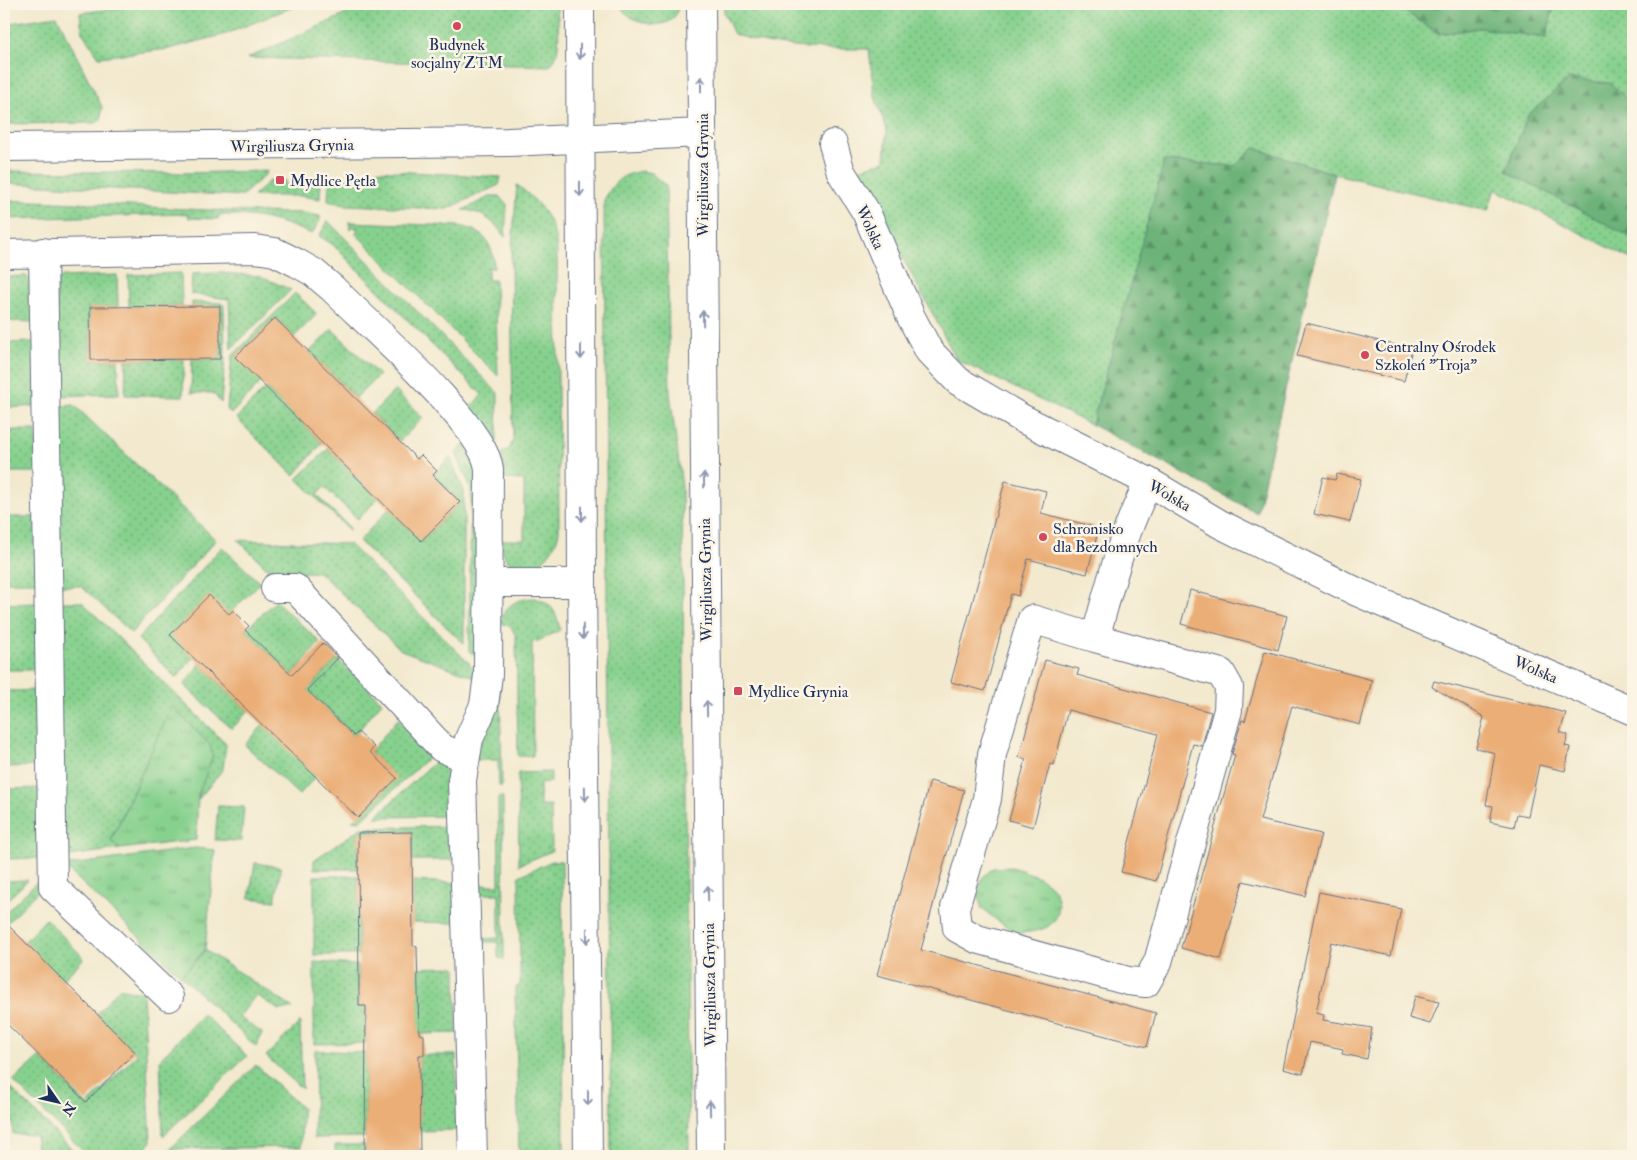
<svg xmlns="http://www.w3.org/2000/svg" width="1637" height="1160" viewBox="0 0 1637 1160" font-family="'IM FELL Double Pica',serif">
	<style>
		.grass { fill: url(#grass-dots); stroke: #518076 }
		.forest { fill: url(#forest-firs); stroke: #44716c }
		.park { fill: url(#park-tufts); stroke: #518076 }
		.building { fill: #ebae77 }
		.lines { fill: none; stroke-linecap: round; stroke-linejoin: round }
		.minor-casing { stroke: #667085; stroke-width: 30 }
		.minor { stroke: #fff; stroke-width: 28 }
		.oneway { stroke: #8d97ae }
		.poi-dot { fill: #d1495b; stroke: #fcf5e5; stroke-width: 2 }
		.labels { text-anchor: middle; stroke-width: 5; stroke-linejoin: round; paint-order: stroke }
		.poi-label { font-size: 16px; fill: #1b2f5e; stroke: #fcf5e5; text-anchor: start }
		.street-label { font-size: 16px; fill: #1b2f5e; stroke: #fcf5e5 }
	</style>
	<defs>
		<pattern id="grass-dots" width="8" height="8" patternUnits="userSpaceOnUse" patternTransform="scale(1.25)"><rect width="8" height="8" fill="#87d18e"/><path d="M2 2h.1M6 6h.1" fill="none" stroke="#6eaa77" stroke-width="1.8" stroke-linecap="round"/></pattern>
		<pattern id="forest-firs" width="22" height="20" patternUnits="userSpaceOnUse" patternTransform="scale(1.25)"><rect width="22" height="20" fill="#6db379"/><path d="M5 1l3.5 6h-7zM16 11l3.5 6h-7z" fill="#599266"/></pattern>
		<pattern id="park-tufts" width="24" height="20" patternUnits="userSpaceOnUse" patternTransform="scale(1.25)"><rect width="24" height="20" fill="#87d18e"/><path d="M3 7l-1-3M5 7V3M7 7l1-3M15 17l-1-3M17 17v-4M19 17l1-3" fill="none" stroke="#6eaa77"/></pattern>
	</defs>
	<rect width="100%" height="100%" fill="#fcf5e5"/>
	<filter id="ink" filterUnits="userSpaceOnUse"><feTurbulence type="fractalNoise" baseFrequency=".02" numOctaves="2"/><feDisplacementMap in="SourceGraphic" scale="10" xChannelSelector="R" yChannelSelector="G"/><feConvolveMatrix kernelMatrix="1 2 1 2 8 2 1 2 1" color-interpolation-filters="sRGB"/></filter>
	<filter id="wash" filterUnits="userSpaceOnUse"><feTurbulence type="fractalNoise" baseFrequency=".0096" numOctaves="4" result="noise"/><feDisplacementMap in="SourceGraphic" scale="20" xChannelSelector="R" yChannelSelector="G"/><feGaussianBlur stdDeviation="1.12" result="paint"/><feColorMatrix in="noise" values="0 0 0 0 0 0 0 0 0 0 0 0 0 0 0 0 0 1.4 0 .05"/><feComposite in="paint" operator="in"/></filter>
	<g filter="url(#wash)">
		<rect width="100%" height="100%" fill="#f2e9ce"/>
		<path class="grass" d="M150 4H300L226 34 169 49 99 57 82 32 80 13Z
			M361 4H557C557 21 564 55 549 66L248 58 344 15Z
			M619 4H678C678 37 628 25 619 4Z
			M724 4H1401L1404 10 1439 34 1480 28 1546 38 1554 4H1633V110L1631 102 1506 170 1633 238V260L1495 189 1488 211 1335 174 1254 148 1235 166 1165 161 1092 425 957 360 856 170 885 161 887 130 874 94 869 49C823 49 777 50 734 34L724 13Z
			M57 16 102 107 101 120 96 123 4 124V24Z
			M375 170 501 177 499 185 447 209 346 205 328 201 329 179H375Z
			M4 171 184 173 267 171 266 174 242 196 4 183Z
			M642 171 651 173 666 186 670 393 682 487 689 1156H611L604 200C615 181 620 175 642 171Z
			M321 179 320 199 302 196H253L271 180H285V186H310L311 180Z
			M517 185C540 202 556 222 557 252L559 531C552 570 505 588 501 540H524V480L502 479V453L510 448 513 440 511 259Z
			M491 196H499L507 204 505 237C495 222 481 211 463 210Z
			M4 200C104 203 203 212 303 213L320 216V220L312 234C278 220 256 214 219 215L218 219 189 218 188 214 4 219Z
			M328 221 498 393 497 441H494L467 410 482 395 332 244 319 236Z
			M349 222 458 226C483 229 494 244 494 268H488V280H495L498 376 355 233 358 230 353 226 350 229Z
			M181 273 182 306 129 307 128 275Z
			M220 273 260 276 291 290 231 349 229 299 191 294 192 274Z
			M117 275 118 307 90 308 91 360H118L119 394 52 396 57 281 61 277Z
			M26 276 31 281 34 322 4 321V277Z
			M295 293 317 314 294 337 275 318 235 357 261 382 231 414 227 409 232 356Z
			M192 302 221 303 224 305 225 360 221 403 213 393H191L192 359H220V307L192 306Z
			M332 329 379 375 356 398 309 352Z
			M36 342 37 406 4 408V343Z
			M184 359 183 396 125 395 126 360Z
			M266 388 322 443 294 476 236 418Z
			M395 390 423 418 400 441 372 414Z
			M74 405 216 540 131 633 81 586H57L52 407Z
			M4 430H36L38 472H4Z
			M464 444 477 466 478 658 469 651 471 489 456 453Z
			M328 449 378 499 358 519 324 487 317 495 350 528 349 530 297 479Z
			M450 457 464 491V644L359 541 389 509 421 541 460 502 433 475Z
			M4 517H38L39 582H4Z
			M238 540 349 544 477 671V678L401 650 319 572 272 573Z
			M222 547 260 583 233 610 176 678 138 639Z
			M533 598C551 601 557 612 560 630L538 641 532 642 533 756H518L516 636 511 627 501 623C504 606 516 599 533 598Z
			M276 601 320 642 292 675 245 630Z
			M57 602H82L226 744 223 769 198 800 210 745 172 706 111 840 120 849 61 857Z
			M40 603 42 670H4V604Z
			M337 659 382 702 354 736 307 691Z
			M200 664 248 711 232 729 184 685Z
			M500 683 502 786H499L498 760H475Z
			M41 690 43 766 4 767V691Z
			M398 719 433 753 360 821 352 820 358 818 396 778 370 752Z
			M263 725 316 776 299 795 245 745Z
			M438 759 449 777 455 816 375 817Z
			M551 772V782L540 783V806H551L552 851 519 865 518 773Z
			M43 788 44 858 4 859V789Z
			M498 797H503L504 959 498 958V942H477V939L499 938V894H476L477 885H499Z
			M218 806 244 807 241 841 215 840Z
			M455 826V860H412V832L358 833V869H314V860L361 828Z
			M552 861H562L564 1156H521L519 1151 515 988 520 985 519 876Z
			M255 863 281 867 275 901 249 898Z
			M314 876H358L359 955H314Z
			M40 879 45 884 6 924 4 922V914Z
			M28 880 4 903V881Z
			M413 881 456 883 455 923 413 922Z
			M46 919 84 958 63 980 24 942Z
			M205 950 293 1008 279 1010 256 995 239 1017 262 1033 256 1047 181 976Z
			M314 962 358 965 359 1006H366V1043L314 1044Z
			M456 967 457 1033 419 1034 413 968Z
			M119 988 143 993 151 1141 140 1156H88L13 1081 40 1057 87 1105 137 1054 97 1014Z
			M203 1014 247 1056 163 1136 160 1059Z
			M300 1022 302 1089 266 1056Z
			M315 1050 366 1053 365 1137 314 1138Z
			M419 1055H456L457 1130 419 1131Z
			M256 1065 302 1108 301 1147 170 1149Z
			M4 1081 79 1156H38L35 1135 13 1134 11 1103H4Z
			M335 1145H365V1156H335Z"/>
		<path class="forest" d="M1402 4H1554L1546 38 1480 28 1439 34 1403 10Z
			M1569 79 1610 83 1631 103 1633 110V238L1506 171 1528 115Z
			M1254 148 1335 174 1257 513 1092 425 1164 161 1235 166Z"/>
		<path class="park" d="M172 706 210 745 213 756 198 795 196 840 120 849 111 841Z
			M195 848 215 850 205 950 181 976 64 866Z
			M1012 867C1026 872 1041 876 1051 886 1062 898 1062 918 1047 927 1037 932 1027 932 1016 934L982 909 977 892 983 877 993 868Z"/>
		<g id="blocks">
			<path class="building" d="M220 306V359L91 360 90 307Z
				M275 318 417 459 421 455 437 471 433 475 460 502 421 541 235 357Z
				M1306 323 1412 349 1404 381 1297 356Z
				M1337 474 1361 479 1350 522 1314 514 1323 477 1335 480Z
				M1005 481 1046 491 1041 513 1099 528 1087 574 1028 559 1018 596 1011 594 985 691 951 682Z
				M1190 590 1287 616 1278 650 1181 624Z
				M209 595 229 614 233 610 249 626 245 630 292 675 323 643 338 658 307 690 354 736 358 732 374 747 370 752 397 778 358 818 170 635Z
				M1265 651 1372 680 1360 725 1292 706 1260 820 1321 834 1305 896 1243 881 1221 959 1181 948 1235 755 1232 754 1242 720 1245 721Z
				M1045 660 1079 669 1077 675 1211 712 1202 746 1193 744 1156 881 1121 872 1158 734 1068 710 1054 765 1050 764 1033 827 1009 820 1026 759 1019 757Z
				M1434 681 1566 713 1560 732 1568 735 1565 746 1570 747 1565 771 1539 765 1528 816 1517 814 1514 827 1490 822 1493 806 1486 805 1495 753 1476 748 1484 717 1432 687Z
				M930 781 964 790 921 950 1156 1013 1147 1047 877 975Z
				M412 832 413 946 417 947 419 1034 424 1035V1055H419L420 1156H365L366 1006H359L358 833Z
				M1319 892 1401 909 1391 956 1331 942 1316 1013 1324 1015 1323 1020 1372 1028 1367 1059 1342 1054 1343 1049 1310 1042 1303 1074 1283 1069Z
				M4 921 135 1052 86 1102 4 1021Z
				M1415 996 1439 1002 1430 1024 1409 1018Z"/>
		</g>
	</g>
	<g filter="url(#ink)">
		<use href="#blocks" fill-opacity="0" stroke="#667085" stroke-width="1"/>
		<g class="lines">
			<defs>
				<path id="minor" d="M580 4 582 583 588 1156
					M701 4 711 1156
					M833 144 841 172 866 212 911 317 929 351 958 381 1023 419 1149 482 1220 524 1357 592 1633 711
					M4 147 509 142 701 133
					M43 252 53 887 169 997
					M4 254 255 249 275 252 297 263 313 272 332 288C367 323 485 426 489 469L488 675 484 705 469 739 462 780 473 1156
					M489 583H582
					M275 588H295L442 748 465 758
					M1095 638 1032 619 992 754 987 799 955 908 957 928 977 939 1128 981 1146 983 1158 962 1228 710 1229 687 1221 673 1095 638C1110 586 1123 531 1149 482"/>
			</defs>
			<use href="#minor" class="minor-casing"/>
			<use href="#minor" class="minor"/>
		</g>
		<defs><path id="oneway-shaft" d="M-6 0H5M1.5-3L5.5 0L1.5 3" fill="none" stroke-width="1.6" stroke-linecap="round" stroke-linejoin="round" transform="scale(1.25)"/></defs>
		<g class="oneway">
			<use href="#oneway-shaft" transform="translate(580 52) rotate(90)"/>
			<use href="#oneway-shaft" transform="translate(701 84) rotate(-90)"/>
			<use href="#oneway-shaft" transform="translate(580 189) rotate(90)"/>
			<use href="#oneway-shaft" transform="translate(703 318) rotate(-91)"/>
			<use href="#oneway-shaft" transform="translate(581 352) rotate(90)"/>
			<use href="#oneway-shaft" transform="translate(704 480) rotate(-91)"/>
			<use href="#oneway-shaft" transform="translate(582 514) rotate(90)"/>
			<use href="#oneway-shaft" transform="translate(583 632) rotate(89)"/>
			<use href="#oneway-shaft" transform="translate(707 708) rotate(-91)"/>
			<use href="#oneway-shaft" transform="translate(585 794) rotate(89)"/>
			<use href="#oneway-shaft" transform="translate(708 893) rotate(-91)"/>
			<use href="#oneway-shaft" transform="translate(587 936) rotate(90)"/>
			<use href="#oneway-shaft" transform="translate(588 1098) rotate(90)"/>
			<use href="#oneway-shaft" transform="translate(710 1108) rotate(-91)"/>
		</g>
	</g>
	<g class="poi-dot">
		<circle cx="457" cy="26" r="5"/>
		<rect x="275" y="175" width="10" height="10" rx="2.5"/>
		<circle cx="1365" cy="355" r="5"/>
		<circle cx="1043" cy="537" r="5"/>
		<rect x="733" y="686" width="10" height="10" rx="2.5"/>
	</g>
	<g class="labels">
		<g class="poi-label">
			<text x="457" y="50" text-anchor="middle">Budynek<tspan x="457" dy="18">socjalny ZTM</tspan></text>
			<text x="290" y="186">Mydlice Pętla</text>
			<text x="1375" y="352">Centralny Ośrodek<tspan x="1375" dy="18">Szkoleń "Troja"</tspan></text>
			<text x="1053" y="534">Schronisko<tspan x="1053" dy="18">dla Bezdomnych</tspan></text>
			<text x="748" y="697">Mydlice Grynia</text>
		</g>
		<g class="street-label">
			<text transform="translate(292 145) rotate(-1)" y="6">Wirgiliusza Grynia</text>
			<text transform="translate(702 175) rotate(-90)" y="6">Wirgiliusza Grynia</text>
			<text transform="translate(871 227) rotate(65)" y="6">Wolska</text>
			<text transform="translate(1170 495) rotate(30)" y="6">Wolska</text>
			<text transform="translate(705 580) rotate(-91)" y="6">Wirgiliusza Grynia</text>
			<text transform="translate(1536 669) rotate(23)" y="6">Wolska</text>
			<text transform="translate(709 985) rotate(-91)" y="6">Wirgiliusza Grynia</text>
		</g>
	</g>
	<rect width="1637" height="1160" fill="none" stroke="#fcf5e5" stroke-width="20"/>
	<g transform="translate(58 1102) rotate(124)" stroke="#fcf5e5" stroke-width="4" paint-order="stroke">
	<path d="M0-4L9 19L0 12L-9 19Z" fill="#1b2f5e"/>
	<text y="-8" font-size="14" font-weight="bold" text-anchor="middle" fill="#1b2f5e">N</text>
	</g>
</svg>
